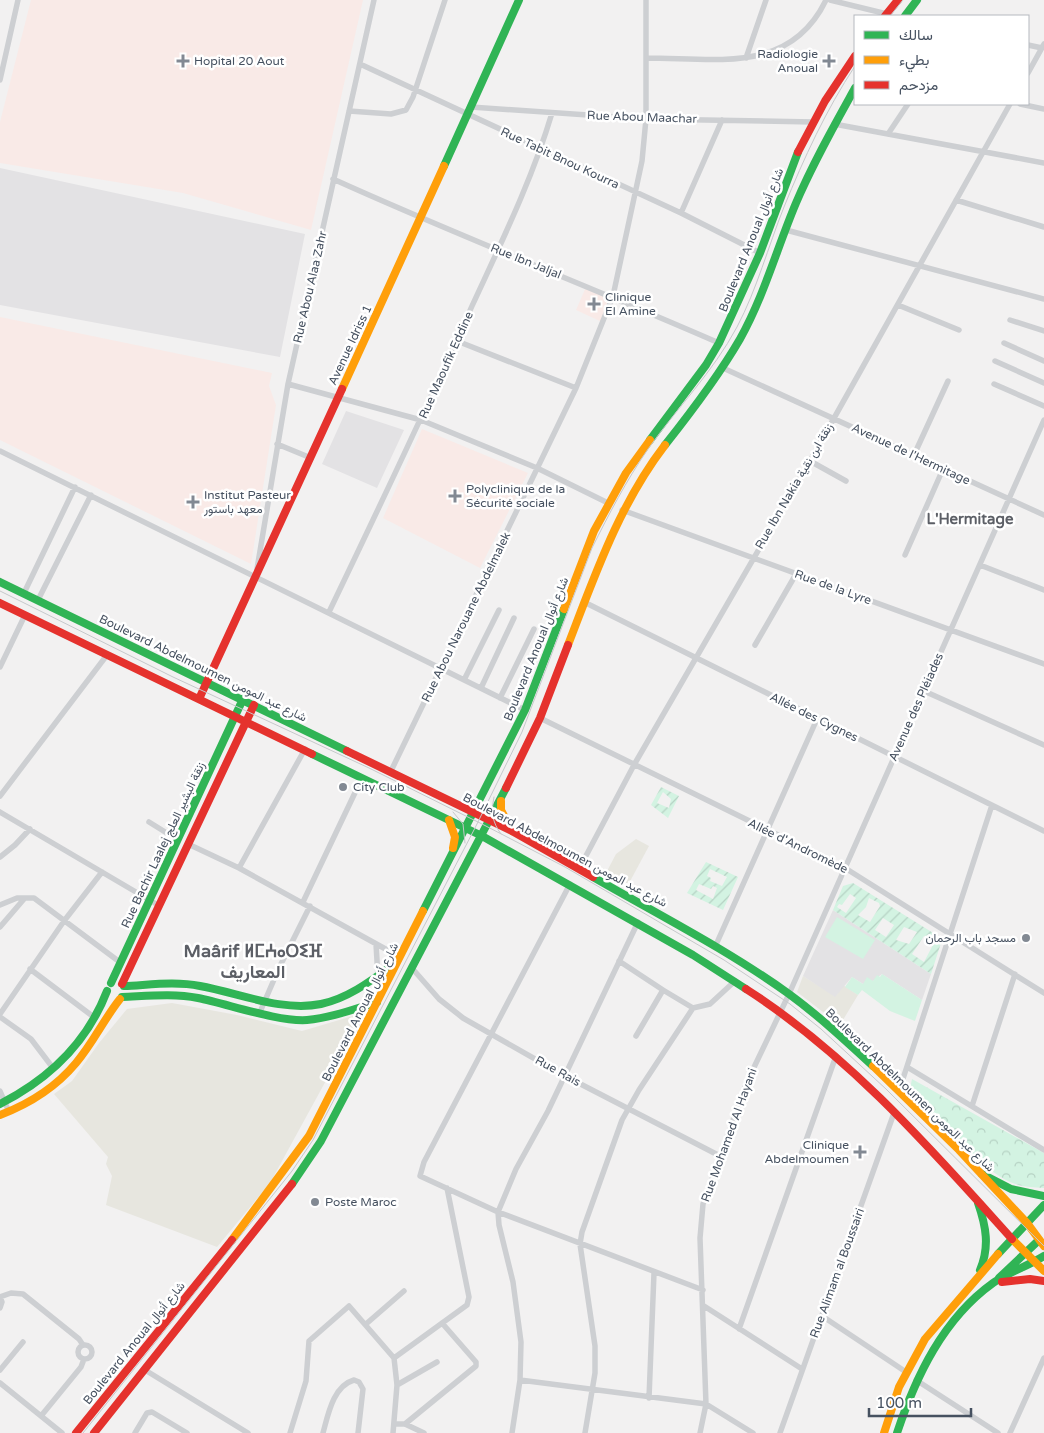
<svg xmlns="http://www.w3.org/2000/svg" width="1044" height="1433" viewBox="0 0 1044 1433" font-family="'Varela Round',Vazirmatn,'Noto Sans Tifinagh',sans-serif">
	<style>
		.commercial { fill: #e7e6df }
		.education { fill: #e3e2e4 }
		.medical { fill: #f9eae7 }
		.grass { fill: #d3f3e2 }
		.park { fill: url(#park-crowns) }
		.garden { fill: url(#garden-furrows); fill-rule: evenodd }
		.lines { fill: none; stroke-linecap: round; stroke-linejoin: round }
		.street { stroke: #cdcfd2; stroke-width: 5.5 }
		.fast { stroke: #30b455; stroke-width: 8 }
		.slow { stroke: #ff9f0a; stroke-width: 8 }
		.jam { stroke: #e5322d; stroke-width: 8 }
		.tram { stroke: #c6c8cb; stroke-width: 1 }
		.poi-dot { fill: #828993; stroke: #fff; stroke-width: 2 }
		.labels { text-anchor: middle; stroke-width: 5; stroke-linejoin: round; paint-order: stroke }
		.poi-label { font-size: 12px; fill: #465160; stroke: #fff; text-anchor: start }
		.street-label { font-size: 12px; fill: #465160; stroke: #fff }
		.quarter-label { font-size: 15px; font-weight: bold; fill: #5c5f66; stroke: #fff }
		.district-label { font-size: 18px; font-weight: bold; fill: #5c5f66; stroke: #fff }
	</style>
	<defs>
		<pattern id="park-crowns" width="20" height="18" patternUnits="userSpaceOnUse" patternTransform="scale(1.25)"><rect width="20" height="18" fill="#d3f3e2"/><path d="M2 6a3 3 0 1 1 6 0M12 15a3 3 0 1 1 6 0" fill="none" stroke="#b6d2c4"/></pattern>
		<pattern id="garden-furrows" width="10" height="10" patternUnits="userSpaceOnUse" patternTransform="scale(1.25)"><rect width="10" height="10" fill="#d3f3e2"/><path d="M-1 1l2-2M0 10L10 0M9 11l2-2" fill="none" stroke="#b6d2c4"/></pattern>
	</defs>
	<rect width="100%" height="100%" fill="#f2f1f1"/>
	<path class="commercial" d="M636 839 649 846 628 885 606 873 616 854Z
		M803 976 835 996 843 985 858 995 840 1025 797 992Z
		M172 1003 237 1015 302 1031 363 1013 270 1183 217 1247 106 1205 112 1176 106 1164 108 1157 54 1094 72 1081 99 1043 127 1009Z"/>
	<path class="education" d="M0 168 305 234 280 357 0 305Z
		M346 411 404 430 377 488 322 464Z
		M833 910 931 974 922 1000 882 974 873 981 863 984 852 977 835 997 803 976Z"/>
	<path class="medical" d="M31 0H363L311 230 183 193 0 163V122Z
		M586 287 612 297 602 322 576 310Z
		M0 317 272 373 269 386 276 405 251 564 0 440Z
		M422 429 528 473 480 568 383 518Z"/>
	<path class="grass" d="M837 917 875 940 863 959 825 937Z
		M882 974 922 1000 915 1021 890 1011 862 990 858 995 845 987 852 977 863 984 867 977 873 981 877 975 880 977Z"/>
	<path class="park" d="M912 1079 1044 1153V1188C1032 1187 1022 1187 1010 1182 980 1168 935 1117 909 1093Z"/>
	<path class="garden" d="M661 787 679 796 668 818 651 805ZM663 792 671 799 669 808 657 803Z
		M706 862 738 877 723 910 687 893ZM710 869 727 877 722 886 710 881 711 878 707 876ZM699 884 711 889 713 886 717 888 713 899 696 890Z
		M853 883 938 936 941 943 931 974 833 910 843 886ZM850 894 856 898 846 913 837 907 839 904 842 905ZM869 898 879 903 880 906 870 922 858 915 866 907ZM883 918 894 925 886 937 875 930ZM904 927 917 932 909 944 896 940ZM924 936 934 943 924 962 912 954Z"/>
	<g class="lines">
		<path class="street" d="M830 0 887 14
			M1028 45 1042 48
			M646 58C715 58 790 75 826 0
			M746 58 766 0
			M360 64 681 213 760 253
			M1028 73 1044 44
			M0 80 18 0
			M1020 104 1044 109
			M471 107 646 119 814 122
			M349 111 391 114 406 110 413 97 445 0
			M834 124 1044 163
			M888 134 908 104
			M333 179C461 237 591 287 719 343
			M956 200 1044 227
			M681 213 722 120
			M786 230 1044 299
			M898 305 959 330
			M1010 320 1044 331
			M457 341 576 388
			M1004 343 1044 361
			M995 361 1044 383
			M723 368 1044 515
			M288 384 421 420 537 468 608 503
			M994 384 1044 406
			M277 444 311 458
			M0 451 525 710
			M914 455 948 381
			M810 461 846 481
			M622 510 1044 664
			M905 555 943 469
			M980 565 1044 590
			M257 569 288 384 374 0
			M24 593 75 487
			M38 600 91 495
			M584 602 1044 831
			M329 612C378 510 426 409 472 306 501 243 532 180 552 113
			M755 645 796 574
			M0 667 25 615
			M464 680 499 610
			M481 688 514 618
			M924 691 1044 745
			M500 698 534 629
			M540 718 845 868 1044 993
			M391 771 576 388 613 296 642 161 646 119V0
			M0 796 107 655
			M0 812 158 905
			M149 822 178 840
			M188 844 239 868 400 957
			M0 857 15 845 30 829
			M239 868 305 749
			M579 869 634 765 810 461 1010 104
			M570 884 424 1162 420 1176 498 1212 703 1290
			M303 902 362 778
			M0 905 17 898H34L121 963
			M0 927 24 899
			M376 944 378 977
			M715 947 817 719
			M619 961 663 990 636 1036
			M411 967 439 999 463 1018 565 1076 720 1156
			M30 969 95 1018
			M663 990 693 1008
			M260 1012 279 968 310 906
			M0 1014 64 921 102 872
			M0 1017 31 1039 53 1068
			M907 1067 1044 1150
			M0 1091 9 1112
			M899 1091 992 805
			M972 1106 1015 974
			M704 1306 802 1369
			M0 1308 2 1302 0 1297 11 1293 23 1294 79 1339 83 1345
			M822 1316 906 1372
			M366 1324 404 1291
			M739 1329 836 1056
			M78 1352a7 7 0 1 1 14 0a7 7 0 1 1-14 0Z
			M394 1358 467 1305 469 1297 447 1188
			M0 1370 23 1342
			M145 1370 248 1433
			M520 1380 706 1404 753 1433
			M916 1380 998 1433
			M0 1383 62 1433
			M397 1385 437 1362
			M649 1398 654 1273
			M41 1416 81 1367 84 1359
			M394 1424H405L424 1433
			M405 1424 476 1366V1362L442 1323
			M135 1433 147 1413 152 1412 187 1433
			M290 1433 306 1381 309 1341 349 1306 394 1358 397 1385 393 1433
			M323 1433C328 1415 333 1386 354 1380L359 1382 363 1389 358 1433
			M512 1433 520 1380 521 1342 513 1282 499 1225 498 1212 516 1169 548 1111 638 922
			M585 1433 595 1373V1346L580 1244 582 1232 622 1120 639 1090 693 1008 710 1004 735 981
			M700 1433 706 1404 700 1238 703 1204 746 1084 789 994 1044 420
			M780 1433 894 1113
			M1010 1433 1044 1358"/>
		<path class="fast" d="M905 16 917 0
			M444 166 519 0
			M650 440 706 365 719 343 760 253 798 152
			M665 445C692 411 718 377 740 339 764 296 777 248 796 203 813 163 834 126 855 88
			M0 582 347 751
			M312 754 482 836 693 955 746 989
			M593 877C659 915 728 950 789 994 819 1016 846 1041 873 1066
			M423 911 525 710 564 609
			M111 983 243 699
			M124 986C149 985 175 981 200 986 239 993 282 1012 321 1004 349 998 372 980 394 964
			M122 997C147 996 174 993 198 998 228 1004 279 1022 307 1020 331 1018 354 1009 377 1002
			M0 1104C49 1079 87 1043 107 991
			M982 1174 1011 1189 1044 1196
			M292 1184 321 1141 506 788
			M978 1203C986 1226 990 1247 980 1270
			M998 1254 1044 1205
			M999 1278 1039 1240
			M897 1433C916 1376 943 1319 993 1283 1009 1272 1028 1266 1044 1256"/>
		<path class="slow" d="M342 389 444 166
			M564 609 594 531 626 473 650 440
			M568 645C595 575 619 505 665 445
			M501 801V810L512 831
			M449 820 455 837 453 848
			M873 1066 959 1150 1027 1223
			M0 1115C29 1104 56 1087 76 1063 93 1043 104 1019 120 999
			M1027 1223 1044 1246
			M1012 1239 1044 1271
			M232 1240 309 1136 423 911
			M884 1433 899 1387 925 1339 998 1254"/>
		<path class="jam" d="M885 16 898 0
			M798 152 825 101 855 56
			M0 603 312 754
			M199 699 342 389
			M347 751 512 831 593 877
			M506 788 540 718 568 645
			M122 984 254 705
			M746 989C849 1055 931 1149 1012 1239
			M1002 1282 1030 1279 1044 1281
			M76 1433 232 1240
			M94 1433 292 1184"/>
		<path class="tram" d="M890 16 903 0
			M0 591 173 677 369 768 482 824 565 867 724 960 790 1004 821 1029 886 1089 1044 1246
			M494 797C491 812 492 822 501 834
			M453 812 463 824 465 843
			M83 1433 292 1171 313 1140 476 826 522 732 592 548C609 514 626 481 648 449 677 408 713 372 737 327 757 289 768 247 784 207 804 158 826 110 855 66"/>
	</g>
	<g class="poi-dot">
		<path d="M180.5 53.5h5v5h5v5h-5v5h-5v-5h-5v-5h5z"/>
		<path d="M826.5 53.5h5v5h5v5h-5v5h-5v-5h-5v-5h5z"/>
		<path d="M591.5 296.5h5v5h5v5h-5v5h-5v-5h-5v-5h5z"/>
		<path d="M452.5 488.5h5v5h5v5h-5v5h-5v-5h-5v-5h5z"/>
		<path d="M190.5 494.5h5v5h5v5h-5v5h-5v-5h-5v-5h5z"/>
		<circle cx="343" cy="787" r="5"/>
		<circle cx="1026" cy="938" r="5"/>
		<path d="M857.5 1144.5h5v5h5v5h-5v5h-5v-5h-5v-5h5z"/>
		<circle cx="315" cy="1202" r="5"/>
	</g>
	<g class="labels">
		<g class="poi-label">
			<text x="818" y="58" text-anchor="end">Radiologie<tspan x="818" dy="14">Anoual</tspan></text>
			<text x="194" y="65">Hopital 20 Aout</text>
			<text x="605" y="301">Clinique<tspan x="605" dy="14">El Amine</tspan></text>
			<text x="466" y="493">Polyclinique de la<tspan x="466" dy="14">Sécurité sociale</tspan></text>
			<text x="204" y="499">Institut Pasteur<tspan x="204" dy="14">معهد باستور</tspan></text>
			<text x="353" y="791">City Club</text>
			<text x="1016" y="942" text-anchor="end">مسجد باب الرحمان</text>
			<text x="849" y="1149" text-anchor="end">Clinique<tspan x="849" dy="14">Abdelmoumen</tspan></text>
			<text x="325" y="1206">Poste Maroc</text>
		</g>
		<g class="street-label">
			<text transform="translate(642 117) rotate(2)" y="4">Rue Abou Maachar</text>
			<text transform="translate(560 158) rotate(25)" y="4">Rue Tabit Bnou Kourra</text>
			<text transform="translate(751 240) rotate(-68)" y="4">Boulevard Anoual شارع أنوال</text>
			<text transform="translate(526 261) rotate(22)" y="4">Rue Ibn Jaljal</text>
			<text transform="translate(310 287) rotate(-77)" y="4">Rue Abou Alaa Zahr</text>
			<text transform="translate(350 345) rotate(-65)" y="4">Avenue Idriss 1</text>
			<text transform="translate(446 365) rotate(-66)" y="4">Rue Maoufik Eddine</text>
			<text transform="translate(911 454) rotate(25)" y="4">Avenue de l'Hermitage</text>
			<text transform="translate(794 486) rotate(-60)" y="4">Rue Ibn Nakia زنقة ابن نقية</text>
			<text transform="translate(833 587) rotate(20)" y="4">Rue de la Lyre</text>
			<text transform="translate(466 617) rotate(-64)" y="4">Rue Abou Narouane Abdelmalek</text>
			<text transform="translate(536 649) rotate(-68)" y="4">Boulevard Anoual شارع أنوال</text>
			<text transform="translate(203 668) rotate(26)" y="4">Boulevard Abdelmoumen شارع عبد المومن</text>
			<text transform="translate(916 707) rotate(-66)" y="4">Avenue des Pléiades</text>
			<text transform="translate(814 717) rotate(26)" y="4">Allée des Cygnes</text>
			<text transform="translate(163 845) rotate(-65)" y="4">Rue Bachir Laalej زنقة البشير العلج</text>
			<text transform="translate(798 846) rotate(26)" y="4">Allée d'Andromède</text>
			<text transform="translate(565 850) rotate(28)" y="4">Boulevard Abdelmoumen شارع عبد المومن</text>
			<text transform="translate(360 1012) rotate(-63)" y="4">Boulevard Anoual شارع أنوال</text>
			<text transform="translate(558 1071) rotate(29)" y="4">Rue Rais</text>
			<text transform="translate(910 1090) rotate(44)" y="4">Boulevard Abdelmoumen شارع عبد المومن</text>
			<text transform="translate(729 1135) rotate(-70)" y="4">Rue Mohamed Al Hayani</text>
			<text transform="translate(837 1273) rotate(-70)" y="4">Rue Alimam al Boussairi</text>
			<text transform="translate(134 1343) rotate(-51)" y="4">Boulevard Anoual شارع أنوال</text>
		</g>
		<g class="quarter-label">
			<text x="970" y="524">L'Hermitage</text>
		</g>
		<g class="district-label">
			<text x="253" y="957">Maârif ⵍⵎⵄⴰⵔⵉⴼ<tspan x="253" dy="21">المعاريف</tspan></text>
		</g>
	</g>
	<rect x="854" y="15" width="175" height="90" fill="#ffffff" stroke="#b5b9bf"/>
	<rect x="864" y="31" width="25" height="8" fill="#30b455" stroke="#b5b9bf"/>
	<text x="899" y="40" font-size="15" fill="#465160">سالك</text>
	<rect x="864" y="56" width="25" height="8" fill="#ff9f0a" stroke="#b5b9bf"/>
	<text x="899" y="65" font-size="15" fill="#465160">بطيء</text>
	<rect x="864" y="81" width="25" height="8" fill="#e5322d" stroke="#b5b9bf"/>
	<text x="899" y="90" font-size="15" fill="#465160">مزدحم</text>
	<path d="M869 1408v8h102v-8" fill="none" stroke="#465160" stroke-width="2.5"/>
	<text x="876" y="1408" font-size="15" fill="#465160" stroke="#ffffff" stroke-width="4" paint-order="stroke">100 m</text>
</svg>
